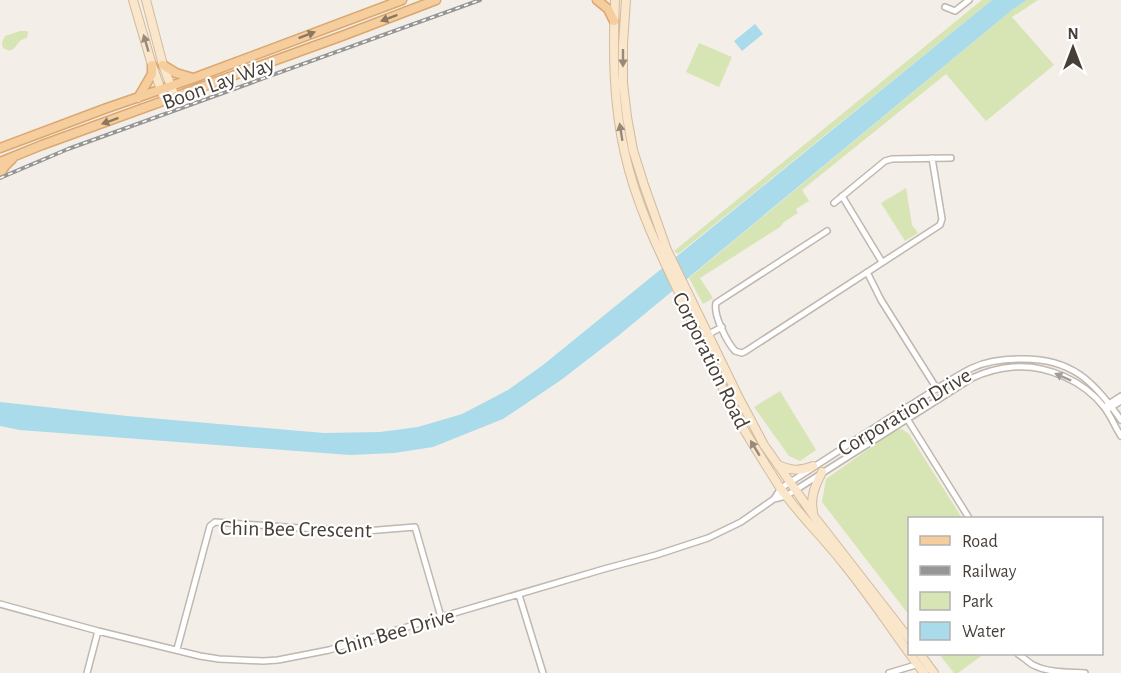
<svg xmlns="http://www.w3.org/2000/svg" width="1121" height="673" viewBox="0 0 1121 673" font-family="'Alegreya Sans',sans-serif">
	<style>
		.green { fill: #d7e4b4 }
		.water { fill: #a9dbeb }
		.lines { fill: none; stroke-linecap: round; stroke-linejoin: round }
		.street-casing { stroke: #c0b7ae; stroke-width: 8 }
		.secondary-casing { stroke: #d2bb9d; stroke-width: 10 }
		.primary-casing { stroke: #daa76f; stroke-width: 11 }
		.street { stroke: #fff; stroke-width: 5 }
		.secondary { stroke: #fae6cb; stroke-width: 8 }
		.primary { stroke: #f6ce9e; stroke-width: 8 }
		.rail-casing { stroke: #969696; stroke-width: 4 }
		.rail { stroke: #fff; stroke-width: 1.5; stroke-dasharray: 4.5; stroke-linecap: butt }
		.oneway { fill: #8c7860 }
		.oneway2 { fill: #978a7a }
		.oneway3 { fill: #a29e9b }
		.labels { text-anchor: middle; stroke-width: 4.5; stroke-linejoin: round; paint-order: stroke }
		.street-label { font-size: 22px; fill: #463e37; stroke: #fff }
	</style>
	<rect width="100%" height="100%" fill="#f3eee8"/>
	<path class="green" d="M982 0H992L678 254 674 251Z
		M1027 0H1038L1012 17 1054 65 986 121 946 74 802 190 809 201 796 209 798 213 784 222 780 227 700 278 713 298 703 304 689 278 1012 10Z
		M20 31H27L28 33 27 38C25 38 22 40 20 41 14 48 13 54 3 48L2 42 5 36Z
		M699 43 732 57 719 87 686 72Z
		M906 188 912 225 918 233 905 241 881 203Z
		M780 391 816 450 800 461 789 456 754 407Z
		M902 429 909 434 962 518H910L909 615 822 502 826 479 894 431Z
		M939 654H984L958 673H954Z"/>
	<path class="water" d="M992 0H1027L1012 10 618 336 561 380 503 419 433 447 394 453 350 455 20 430 0 426V402L127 416 324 433 380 432 418 427 462 414 508 390 543 365Z
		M755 24 763 34 742 51 734 41Z"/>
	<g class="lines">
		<defs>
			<path id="street" d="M945 7 955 11 969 0
				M842 196 882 262
				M834 203 885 161 892 159 951 158
				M827 231 716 303C713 315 727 342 735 351L742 353 746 351 940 225 942 219 932 158
				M867 272 881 300 937 389
				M707 335 722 327
				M1107 405 1121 396
				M1110 408 1121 401
				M906 417 969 518
				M774 499 781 488C824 461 865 433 909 406 929 394 950 379 972 368 987 361 1004 359 1021 359 1071 358 1094 381 1121 420
				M519 595 543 673
				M0 604 98 631 200 656 219 659 263 661 278 660 329 650 604 569 656 555 708 538 741 522 774 499 786 496 972 378C985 372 999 368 1013 367 1046 364 1084 381 1104 407 1111 416 1115 427 1121 436
				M177 649 210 526 215 522 300 528 366 531 415 527 441 617
				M1018 654C1023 657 1028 662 1033 665 1049 673 1068 672 1085 673
				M87 673 98 631
				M889 673 919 664"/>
			<path id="secondary" d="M133 0 152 65 165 101
				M146 0 163 65 175 97
				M615 0C613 52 613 103 625 154 636 204 659 251 681 297 701 341 720 386 743 428 755 448 767 467 779 486 798 514 823 537 843 563 872 598 896 637 924 673
				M626 0 623 44V83L627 117 633 150 644 185 667 250 738 396 764 445 816 519 910 640
				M778 465C791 471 800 471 813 466
				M813 512C810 497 815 486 822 472
				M920 654 934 673"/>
			<path id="primary" d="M597 0 608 9 614 21
				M163 65 176 73 193 78
				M138 98 152 74V65
				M0 148 107 108 194 78 402 0
				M0 162 42 145 342 36 436 0
				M0 174 5 166 12 159"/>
		</defs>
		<use href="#street" class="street-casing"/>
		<use href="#secondary" class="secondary-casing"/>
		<use href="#primary" class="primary-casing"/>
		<use href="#street" class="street"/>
		<use href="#secondary" class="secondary"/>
		<use href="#primary" class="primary"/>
		<defs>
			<path id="rail" d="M0 178 68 149 480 0"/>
		</defs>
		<use href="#rail" class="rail-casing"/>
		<use href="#rail" class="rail"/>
	</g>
	<defs><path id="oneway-solid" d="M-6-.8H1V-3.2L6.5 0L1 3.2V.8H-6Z" transform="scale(1.5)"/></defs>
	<g class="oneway">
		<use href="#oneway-solid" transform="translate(389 18) rotate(159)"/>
		<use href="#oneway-solid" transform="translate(307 35) rotate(-21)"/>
		<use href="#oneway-solid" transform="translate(110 121) rotate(160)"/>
	</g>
	<g class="oneway2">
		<use href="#oneway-solid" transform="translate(146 43) rotate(-106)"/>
		<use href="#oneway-solid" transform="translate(623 58) rotate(90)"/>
		<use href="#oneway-solid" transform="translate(621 132) rotate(-99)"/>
		<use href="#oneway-solid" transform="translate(755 448) rotate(-121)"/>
	</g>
	<use class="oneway3" href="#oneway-solid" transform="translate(1063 377) rotate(-156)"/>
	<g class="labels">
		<g class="street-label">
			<text transform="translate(218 82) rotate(-20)" y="8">Boon Lay Way</text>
			<text transform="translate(712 360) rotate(64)" y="8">Corporation Road</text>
			<text transform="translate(904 411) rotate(-31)" y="8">Corporation Drive</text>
			<text transform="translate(296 528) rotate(1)" y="8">Chin Bee Crescent</text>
			<text transform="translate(394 631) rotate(-16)" y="8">Chin Bee Drive</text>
		</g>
	</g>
	<rect x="908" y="517" width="195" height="138" fill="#ffffff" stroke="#b5b2af" stroke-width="1.5"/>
	<rect x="920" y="536" width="30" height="9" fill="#f6ce9e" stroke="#b5b2af" stroke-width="1.5"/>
	<text x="962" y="547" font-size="18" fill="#463e37">Road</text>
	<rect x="920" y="566" width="30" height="9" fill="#969696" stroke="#b5b2af" stroke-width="1.5"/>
	<text x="962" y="577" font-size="18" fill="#463e37">Railway</text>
	<rect x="920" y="592" width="30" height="18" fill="#d7e4b4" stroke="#b5b2af" stroke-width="1.5"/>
	<text x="962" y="607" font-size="18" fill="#463e37">Park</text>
	<rect x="920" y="622" width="30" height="18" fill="#a9dbeb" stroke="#b5b2af" stroke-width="1.5"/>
	<text x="962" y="637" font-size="18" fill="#463e37">Water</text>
	<g transform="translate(1073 48)" stroke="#ffffff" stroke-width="4.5" paint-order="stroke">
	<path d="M0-4.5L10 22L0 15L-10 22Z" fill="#463e37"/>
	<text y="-9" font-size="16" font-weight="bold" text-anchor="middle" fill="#463e37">N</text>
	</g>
</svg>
